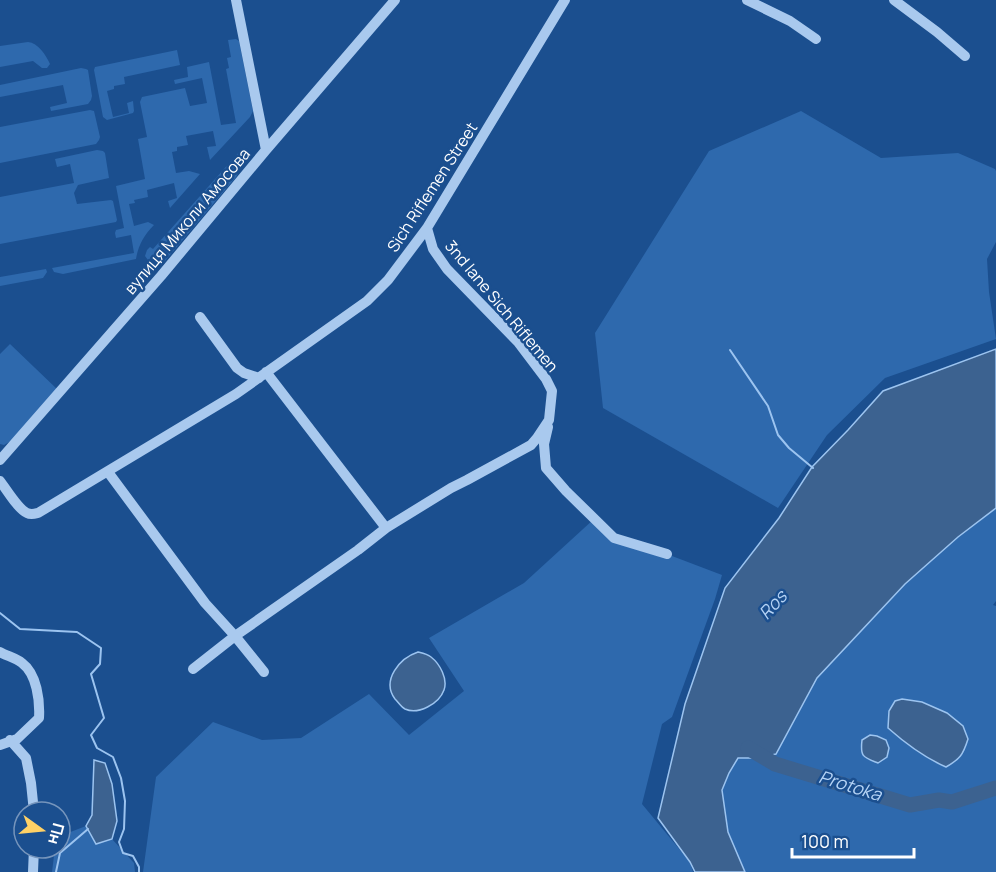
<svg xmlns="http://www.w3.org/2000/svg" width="996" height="872" viewBox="0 0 996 872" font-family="Manrope,sans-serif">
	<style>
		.green { fill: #2e69ad }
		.water { fill: #3c6290; stroke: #9cc4f0; stroke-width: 1.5 }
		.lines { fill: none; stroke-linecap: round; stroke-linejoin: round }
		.stream { stroke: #9cc4f0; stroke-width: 2 }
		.river { stroke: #3c6290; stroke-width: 15 }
		.minor { stroke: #a9c9ee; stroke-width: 10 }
		.labels { text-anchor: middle; stroke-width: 5; stroke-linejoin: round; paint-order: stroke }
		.street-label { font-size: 16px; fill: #fff; stroke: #1b4f8f }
		.water-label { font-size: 18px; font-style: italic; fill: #b5d3f5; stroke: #1b4f8f }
	</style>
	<rect width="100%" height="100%" fill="#1b4f8f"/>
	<path class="green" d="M236 39 239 41 253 111 250 117 210 160 207 147 216 146 213 131 186 136 188 145 177 147V151L172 152 176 173 189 171 200 174 170 208 168 201 177 198 174 183 147 190 148 197 134 200 135 203 129 204 134 226 148 222 154 225C144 235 138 246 136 259L63 274 54 272 52 268 134 253 131 235 116 238 115 233 116 230 124 228 116 186 145 179 138 139 147 137 140 102 142 97 185 88 190 106 207 103 202 78 175 84 174 80 188 77 187 67 209 62 221 125 236 123 226 69 229 68 227 58 231 57 228 40Z
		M28 42C38 43 46 55 50 64L47 68H42L33 61 0 67V46Z
		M177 50 180 65 124 77 125 84 114 86V89L107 91 113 117 129 113 127 103 133 101 134 111 133 113 107 120 103 117 94 70 95 67Z
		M81 68 86 69 88 70 92 96 91 100 88 104 51 111 50 107 67 103 63 85 0 97V85Z
		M90 110 94 111 100 137 99 140 96 144 0 163V127Z
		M801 111 881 158 958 153 995 169 996 171V242L987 259 989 292 996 339 885 378 827 435 778 508 603 408 595 333 709 151Z
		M97 150 103 151 105 153 109 178 78 185 74 193 77 204 111 200 113 201 117 220 116 222 0 244V197L74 183 70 164 57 167 55 159Z
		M240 151H243L245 154 243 164 236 177 164 262C156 265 150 264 145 256L147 250 150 247 153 249Z
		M46 269 47 272 43 278 0 286V277Z
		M10 344 58 390 11 441 4 445 0 444V354Z
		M996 508V601L993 605 996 606V872H745L728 832 722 790 729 773 738 758H759L776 754 816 678 905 584 958 537Z
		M594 519 622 537 722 575 715 599 672 717 662 724 642 804 690 862 693 872H143L156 777 213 722 262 740 301 738 369 694 409 735 464 691 429 638 524 583Z
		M86 826 96 844 112 839 134 863 135 872H52L55 848H60V836Z"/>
	<path class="water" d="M996 349V508L958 537 905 584 817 678 776 754 759 758H738L729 773 722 790 728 832 745 872H695L690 862 658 818 685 704 725 588 779 518 812 467 848 430 883 391Z
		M418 652C422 653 427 654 431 657 440 664 448 679 444 690 439 704 418 715 405 709 401 707 398 702 395 699 381 680 400 658 418 652Z
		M902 699 922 702 947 713 963 726 968 739C963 755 960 759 946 767 925 758 905 743 888 728L889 711 895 701Z
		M870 735 877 736 886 740 889 748 887 757 878 763C863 757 860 757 862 740Z
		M94 760 105 763 112 784 117 821 112 839 96 844 86 826 92 815Z"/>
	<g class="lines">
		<path class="stream" d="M730 350 768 406 778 435 789 448 813 468
			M0 613 20 629 77 632 101 648 100 664 91 674 104 718 91 735 97 748 113 757 121 778 125 801 124 829 119 842 123 853 133 856 139 867V872
			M56 872 60 853 88 829"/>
		<path class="river" d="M748 748 775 764 910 805 939 800 952 802 996 788"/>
		<path class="minor" d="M236 0 266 150
			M747 0 790 21 816 39
			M894 0 937 32 965 56
			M200 317 237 368 244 373 259 378
			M266 372 386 528
			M548 427 544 444 546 468 566 491 614 538 667 554
			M0 460 161 276 266 150 395 0
			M108 472 205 603 235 636 264 672
			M0 481C7 490 18 509 27 513 31 515 34 514 38 513L236 394 367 301 388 280 427 228 565 0
			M0 652C7 656 16 658 22 663 37 674 40 701 39 718L17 739 0 745
			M193 669 235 636 358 550 386 528 451 488 467 480 531 445 537 438 549 420 552 391 546 379 518 342 447 269 433 249 427 228
			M10 740 26 758 31 783 34 812
			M33 872 34 848"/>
	</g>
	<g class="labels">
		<g class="street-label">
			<text transform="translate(432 187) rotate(-57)" y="6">Sich Riflemen Street</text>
			<text transform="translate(187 221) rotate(-50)" y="6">вулиця Миколи Амосова</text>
			<text transform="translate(502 306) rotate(50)" y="6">3nd lane Sich Riflemen</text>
		</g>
		<g class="water-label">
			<text transform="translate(773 605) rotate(-48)" y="6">Ros</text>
			<text transform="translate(850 786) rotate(17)" y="6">Protoka</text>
		</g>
	</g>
	<g transform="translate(42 830) rotate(105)"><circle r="28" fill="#1b4f8f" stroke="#7695bc" stroke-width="1.5"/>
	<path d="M0-4.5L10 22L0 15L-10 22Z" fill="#ffd166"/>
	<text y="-9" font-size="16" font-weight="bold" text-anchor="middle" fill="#ffffff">Пн</text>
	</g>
	<path d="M792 848v9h122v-9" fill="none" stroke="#ffffff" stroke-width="3"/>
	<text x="801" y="848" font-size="18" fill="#ffffff" stroke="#1b4f8f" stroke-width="4.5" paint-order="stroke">100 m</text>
</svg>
